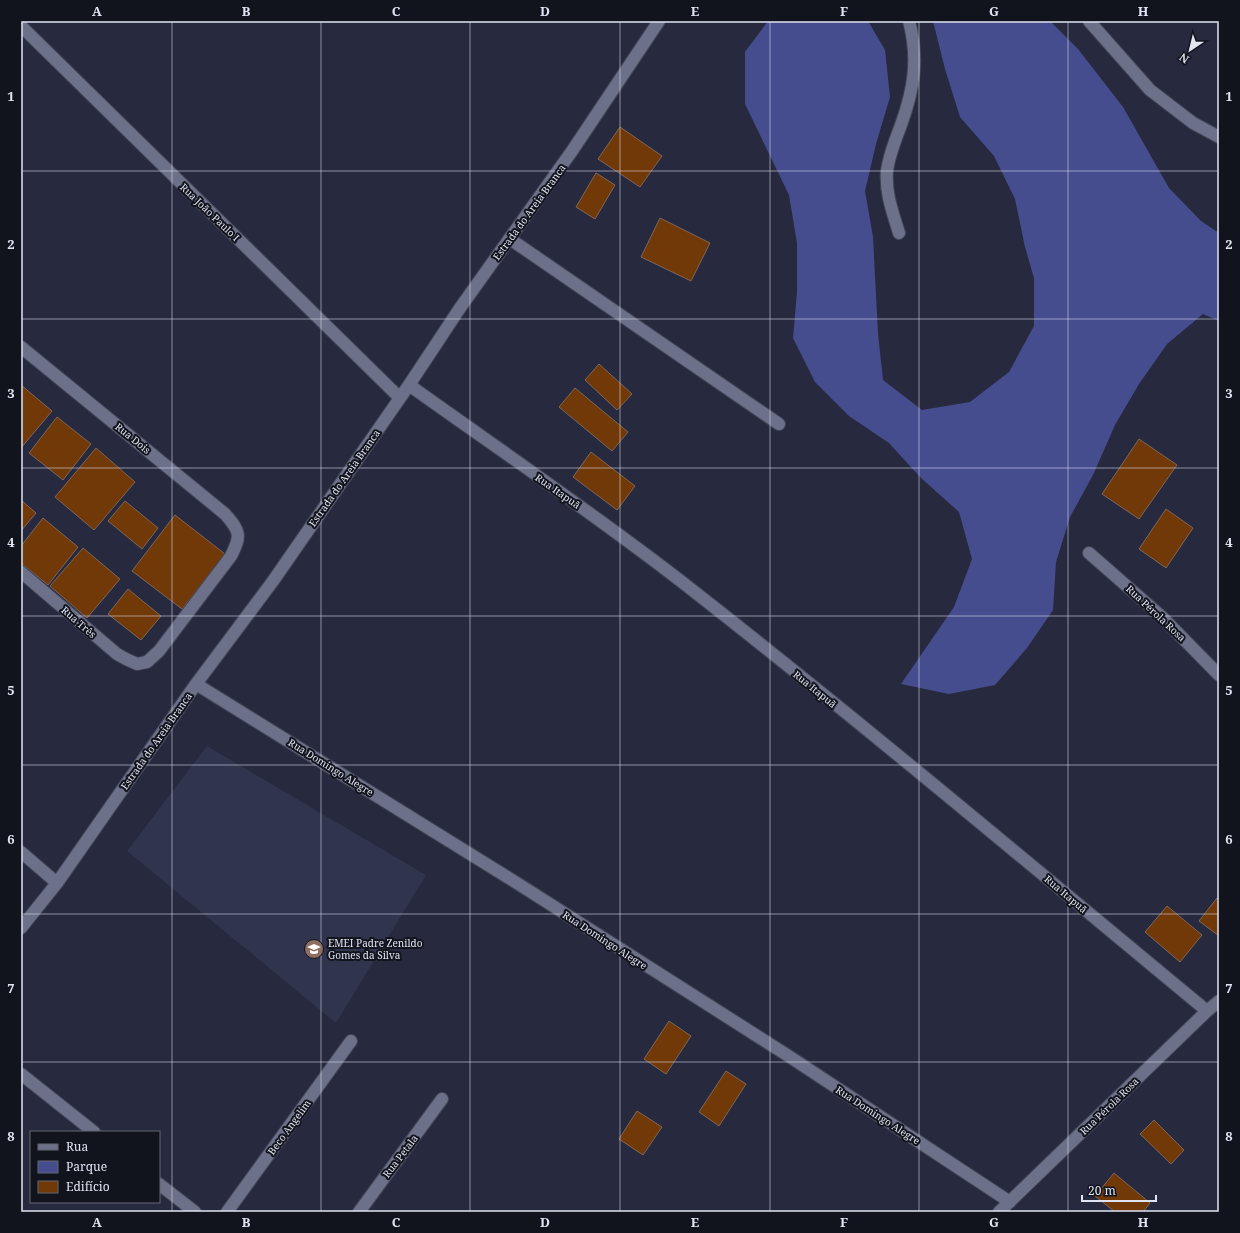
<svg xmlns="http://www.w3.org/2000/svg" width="1240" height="1233" viewBox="0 0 1240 1233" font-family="'Noto Serif',serif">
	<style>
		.built { fill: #30344d }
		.green { fill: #464d8f }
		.building { fill: #723908; stroke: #7e6759 }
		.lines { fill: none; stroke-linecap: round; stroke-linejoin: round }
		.minor-casing { stroke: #424556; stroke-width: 14 }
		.minor { stroke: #6c7189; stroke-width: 12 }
		.grid { fill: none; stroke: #e1e4f2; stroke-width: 1; stroke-opacity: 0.55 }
		.labels { text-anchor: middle; stroke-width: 4; stroke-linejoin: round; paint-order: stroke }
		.street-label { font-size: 10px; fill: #e1e4f2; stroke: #12141d }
		.poi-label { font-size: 10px; fill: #e1e4f2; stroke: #12141d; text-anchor: start }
		.neatline { fill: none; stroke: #e1e4f2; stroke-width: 1.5 }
		.grid-label { font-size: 13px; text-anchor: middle; font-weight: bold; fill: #e1e4f2 }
	</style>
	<rect width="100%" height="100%" fill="#272a3e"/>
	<path class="built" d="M207 746 426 875 336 1023 127 851Z"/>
	<path class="green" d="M768 21H868L885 50 890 97 876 144 865 191 873 237 878 334 883 380 922 410 970 402 1009 372 1034 326V278L1025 247 1015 199 994 156 960 117 945 69 933 21H1050L1078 49 1123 107 1169 188 1201 221 1219 233V321L1203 314 1167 344 1139 384 1115 425 1093 475 1070 517 1056 562 1053 610 1027 648 995 685 949 694 901 684 954 607 972 559 959 512 920 477 889 443 849 416 815 382 793 338 797 292V243L789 195 745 104V52Z"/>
	<path class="building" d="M620 127 662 156 640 187 598 159Z
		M596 173 615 185 595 219 576 207Z
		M660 218 710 243 691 281 641 257Z
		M599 364 632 394 617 410 585 380Z
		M21 385 52 411 21 448Z
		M575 388 628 432 612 451 559 407Z
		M57 417 91 444 63 480 29 453Z
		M1139 439 1177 465 1139 519 1102 494Z
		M96 448 135 482 94 530 55 497Z
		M591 452 635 486 617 510 573 477Z
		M21 500 36 513 21 531Z
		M125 501 158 528 142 549 108 521Z
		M1166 509 1193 528 1166 568 1139 549Z
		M175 515 225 554 182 609 132 571Z
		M43 518 78 547 48 585 21 563V546Z
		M83 548 120 579 87 618 50 586Z
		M128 589 161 616 141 640 108 614Z
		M1217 898 1219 899V936L1199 921Z
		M1167 906 1202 935 1180 962 1145 932Z
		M669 1021 691 1036 666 1074 644 1059Z
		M726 1071 746 1084 719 1126 699 1112Z
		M637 1111 662 1127 643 1155 619 1139Z
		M1154 1120 1184 1150 1171 1164 1140 1134Z
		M1114 1173 1150 1203 1143 1212H1115L1095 1196Z"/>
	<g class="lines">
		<defs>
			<path id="minor" d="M1089 21 1150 90 1193 123 1219 137
				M21 26 400 398
				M899 233C893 213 885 193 887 171 889 155 895 141 901 125 914 89 919 59 909 21
				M510 239 779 424
				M21 347 225 514C241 532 241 536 231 556L159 651 147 662 137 664 126 659 117 654 21 572
				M409 385C500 450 593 513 682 582 860 721 1033 867 1207 1011
				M1089 553 1162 617 1219 675
				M196 684 520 885 787 1055 1010 1202
				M21 852 57 883
				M21 928 57 883 196 684 273 581 409 385 460 308 572 151 659 21
				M21 1074 94 1132
				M159 1184 195 1212
				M227 1212 351 1041
				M359 1212 442 1099
				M999 1212 1207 1011 1219 1001"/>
		</defs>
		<use href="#minor" class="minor-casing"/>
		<use href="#minor" class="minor"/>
	</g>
	<path class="grid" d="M172 21V1212M321 21V1212M470 21V1212M620 21V1212M770 21V1212M919 21V1212M1068 21V1212M21 171H1219M21 319H1219M21 468H1219M21 616H1219M21 765H1219M21 914H1219M21 1062H1219"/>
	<defs>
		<symbol id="school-disc" viewBox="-11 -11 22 22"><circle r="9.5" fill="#8d6e63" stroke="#12141d"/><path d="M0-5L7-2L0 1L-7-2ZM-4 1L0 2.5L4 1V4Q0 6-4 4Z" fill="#fff"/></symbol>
	</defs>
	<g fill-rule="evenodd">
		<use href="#school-disc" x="303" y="938" width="22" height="22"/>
	</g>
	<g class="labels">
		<g class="street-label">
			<text transform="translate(210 212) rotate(44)" y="4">Rua João Paulo I</text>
			<text transform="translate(529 212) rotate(-54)" y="4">Estrada do Areia Branca</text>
			<text transform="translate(133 438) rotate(39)" y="4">Rua Dois</text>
			<text transform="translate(344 478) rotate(-55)" y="4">Estrada do Areia Branca</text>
			<text transform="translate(558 491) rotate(35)" y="4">Rua Itapuã</text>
			<text transform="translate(1156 613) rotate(43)" y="4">Rua Pérola Rosa</text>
			<text transform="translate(79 622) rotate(41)" y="4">Rua Três</text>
			<text transform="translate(815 689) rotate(39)" y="4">Rua Itapuã</text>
			<text transform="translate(156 741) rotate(-55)" y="4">Estrada do Areia Branca</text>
			<text transform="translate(331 767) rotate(32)" y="4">Rua Domingo Alegre</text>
			<text transform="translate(1066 894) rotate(40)" y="4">Rua Itapuã</text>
			<text transform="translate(605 940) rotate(33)" y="4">Rua Domingo Alegre</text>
			<text transform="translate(1109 1106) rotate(-44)" y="4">Rua Pérola Rosa</text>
			<text transform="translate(878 1115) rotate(33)" y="4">Rua Domingo Alegre</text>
			<text transform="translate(289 1127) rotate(-54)" y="4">Beco Angelim</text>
			<text transform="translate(400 1156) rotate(-53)" y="4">Rua Petala</text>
		</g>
		<g class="poi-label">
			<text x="328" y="947">EMEI Padre Zenildo<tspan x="328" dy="12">Gomes da Silva</tspan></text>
		</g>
	</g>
	<rect width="1240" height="1233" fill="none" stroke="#12141d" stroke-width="44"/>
	<rect x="30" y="1131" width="130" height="72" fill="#12141d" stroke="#656772"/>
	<rect x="38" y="1144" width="20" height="6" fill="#6c7189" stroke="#656772"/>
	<text x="66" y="1151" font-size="12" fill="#e1e4f2">Rua</text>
	<rect x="38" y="1161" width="20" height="12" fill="#464d8f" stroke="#656772"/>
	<text x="66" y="1171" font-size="12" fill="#e1e4f2">Parque</text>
	<rect x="38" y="1181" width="20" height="12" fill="#723908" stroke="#656772"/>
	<text x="66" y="1191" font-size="12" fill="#e1e4f2">Edifício</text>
	<g transform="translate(1190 50) rotate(215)" stroke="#12141d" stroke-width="3" paint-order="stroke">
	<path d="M0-3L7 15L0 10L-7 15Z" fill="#e1e4f2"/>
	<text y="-6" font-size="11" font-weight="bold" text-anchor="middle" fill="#e1e4f2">N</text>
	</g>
	<path d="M1082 1195v6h74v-6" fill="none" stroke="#e1e4f2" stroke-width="2"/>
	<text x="1088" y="1195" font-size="12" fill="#e1e4f2" stroke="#12141d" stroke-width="3" paint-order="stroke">20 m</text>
	<rect x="22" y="22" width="1196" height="1189" class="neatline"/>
	<g class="grid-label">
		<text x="97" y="16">A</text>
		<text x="246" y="16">B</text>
		<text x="396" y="16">C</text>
		<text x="545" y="16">D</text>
		<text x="695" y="16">E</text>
		<text x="844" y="16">F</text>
		<text x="994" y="16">G</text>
		<text x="1143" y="16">H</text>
		<text x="11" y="101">1</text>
		<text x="1229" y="101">1</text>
		<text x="11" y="249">2</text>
		<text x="1229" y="249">2</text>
		<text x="11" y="398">3</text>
		<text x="1229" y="398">3</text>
		<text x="11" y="547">4</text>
		<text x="1229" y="547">4</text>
		<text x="11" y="695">5</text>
		<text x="1229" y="695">5</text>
		<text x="11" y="844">6</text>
		<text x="1229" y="844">6</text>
		<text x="11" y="993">7</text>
		<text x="1229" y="993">7</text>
		<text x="11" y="1141">8</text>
		<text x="1229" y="1141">8</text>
		<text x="97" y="1227">A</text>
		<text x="246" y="1227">B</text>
		<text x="396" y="1227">C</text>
		<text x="545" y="1227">D</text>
		<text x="695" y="1227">E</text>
		<text x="844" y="1227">F</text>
		<text x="994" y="1227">G</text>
		<text x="1143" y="1227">H</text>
	</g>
</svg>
